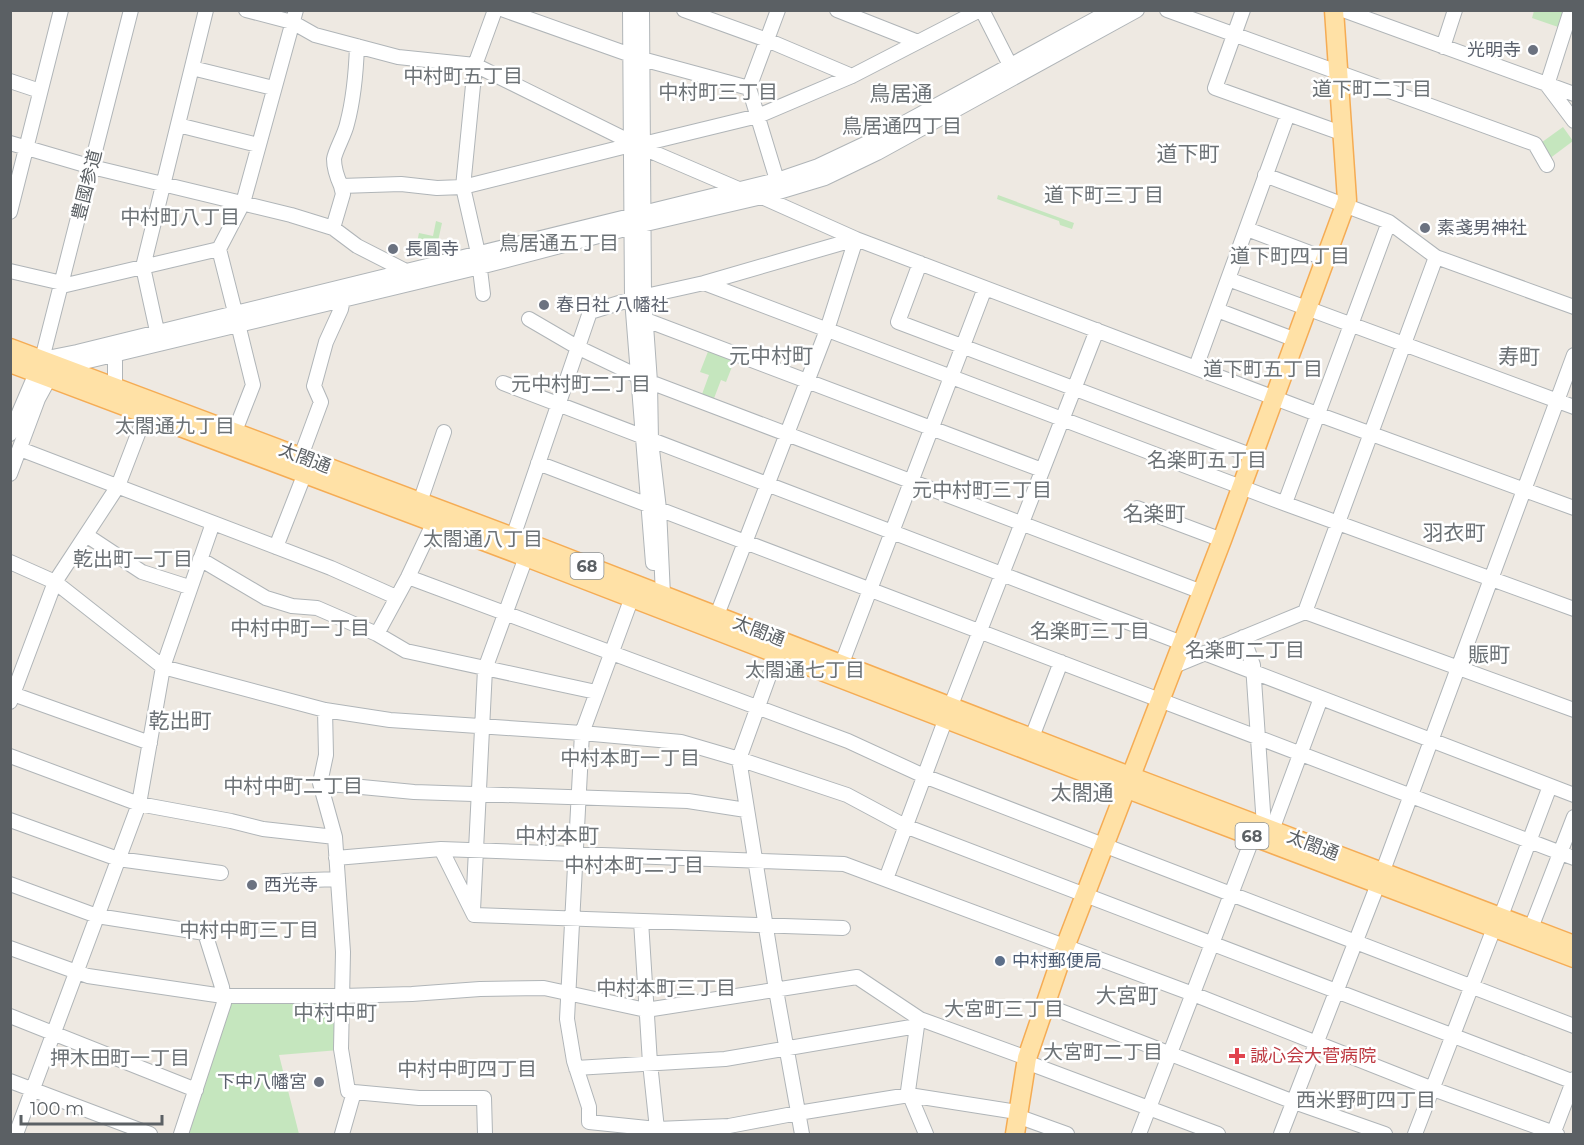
<svg xmlns="http://www.w3.org/2000/svg" width="1584" height="1145" viewBox="0 0 1584 1145" font-family="Montserrat,'Noto Sans JP',sans-serif">
	<style>
		.green { fill: #c5e6be }
		.lines { fill: none; stroke-linecap: round; stroke-linejoin: round }
		.minor-casing { stroke: #b0b5b8; stroke-width: 16 }
		.major-casing { stroke: #f5ac54; stroke-width: 21 }
		.minor { stroke: #fff; stroke-width: 14 }
		.major { stroke: #ffe1a6; stroke-width: 18 }
		.worship-dot { fill: #6b7280; stroke: #fff; stroke-width: 2 }
		.service-dot { fill: #5c6f8a; stroke: #fff; stroke-width: 2 }
		.health-dot { fill: #e0444e; stroke: #fff; stroke-width: 2 }
		.labels { text-anchor: middle; stroke-width: 5; stroke-linejoin: round; paint-order: stroke }
		.shield { fill: #fff; stroke: #8c9092; stroke-width: 1.5 }
		.shield-label { font-size: 16px; font-weight: bold; fill: #5b6064 }
		.worship-label { font-size: 18px; fill: #5b616d; stroke: #fff; text-anchor: start }
		.street-label { font-size: 18px; fill: #5b6064; stroke: #fff }
		.service-label { font-size: 18px; fill: #4e5e75; stroke: #fff; text-anchor: start }
		.health-label { font-size: 18px; fill: #be3a42; stroke: #fff; text-anchor: start }
		.neighbourhood-label { font-size: 20px; fill: #6c7276; stroke: #fff }
		.quarter-label { font-size: 21px; fill: #6c7276; stroke: #fff }
	</style>
	<rect width="100%" height="100%" fill="#eee9e2"/>
	<path class="green" d="M1534 11H1567L1561 28 1532 18Z
		M1563 127 1573 141 1549 159 1538 145Z
		M998 195 1074 223 1072 229 1060 225 1059 221 997 199Z
		M436 221 442 223 436 250 414 256 419 233 433 236Z
		M709 349 735 359 726 382 721 380 713 401 701 397 709 375 700 372Z
		M338 1001 339 1050 279 1055 299 1134H189L230 1002Z"/>
	<g class="lines">
		<defs>
			<path id="minor" d="M246 10 292 22 315 35 398 57 475 65 643 148 741 190 762 197 856 239 1317 414 1574 508
				M504 10 642 59 749 88 778 10
				M630 10 632 299 653 563
				M642 10 644 297 650 382 651 441 659 509 663 595
				M684 10 767 40 852 76
				M837 10 918 42
				M982 10 1011 67
				M1167 10 1535 144 1547 165
				M1243 10 1215 88 1344 134
				M1343 10 1574 94
				M1443 47 1455 10
				M192 68 273 88
				M10 81 40 91
				M1547 85 1571 10
				M1547 85 1574 121
				M749 88 777 180
				M178 125 258 145
				M10 143 92 167 291 215 333 228 357 246 404 270
				M643 144 758 116 852 76 980 10
				M1265 175 1389 222 1436 257 1574 307
				M341 186C337 177 334 169 334 159 335 151 345 134 347 124 354 98 356 73 357 46
				M10 212 61 10
				M333 228 343 194 341 186 401 184 437 188 463 187 631 145
				M1247 229 1326 259
				M920 263 898 322 1253 456
				M10 271 62 283
				M1228 279 1574 407
				M704 283 1286 504 1574 609
				M62 286 219 249
				M483 294 478 253 463 187 475 65 495 10
				M1217 310 1296 340
				M235 312 219 249 243 203 296 10
				M529 319 577 347 650 382 1202 592
				M646 320 1042 470
				M157 331 143 267 206 10
				M42 359 77 352 777 180 818 166 871 141 1112 10
				M1196 367 1288 114
				M503 383 1182 643
				M115 386V354
				M235 431 253 385 238 324
				M10 434 42 359 131 10
				M20 449 331 568 396 597
				M538 463 1574 858
				M10 474 38 399 50 377 63 367 480 267 633 227 762 197 825 178 877 153 1137 10
				M420 502 444 432
				M1285 503 1389 222
				M1137 508 1222 540
				M86 535 142 572 189 587
				M513 537 590 312 632 299 704 283 856 239 827 330 717 615
				M276 547 305 473 301 456 321 402 314 386 326 342 341 309 343 299
				M200 559 266 598 292 606 317 608 377 634 406 651 596 692
				M10 562 55 582 163 667 325 710 390 720 582 733 681 742 739 759 847 795 905 826 1574 1082
				M408 577 848 741 924 776 1574 1026
				M635 589 582 733 567 1019 574 1061 589 1107V1122L657 1129 729 1126 798 1113 909 1095 1017 1112
				M1305 612 1436 257
				M377 634 408 577 434 522
				M1243 637 1253 665 1264 826
				M1204 653 1574 795
				M777 654 739 759 776 990 802 1134
				M842 663 985 288
				M1174 666 1305 612 1574 710
				M10 693 150 743
				M10 702 55 582 118 486 146 413
				M325 710 326 755 320 783 335 837 343 952 341 1049 348 1091 354 1092 342 1134
				M1032 737 1061 662
				M10 756 139 804 231 821 263 829 335 837
				M320 783 414 792 688 801 746 810
				M10 820 118 859 221 873
				M1272 830 1321 698
				M441 849 474 915 843 928
				M336 858 441 849 844 864 1193 994 1433 1089 1557 1134
				M886 879 946 718 1097 330
				M284 881 338 879
				M10 884 97 916 205 933 222 987 224 1003 181 1134
				M473 910 485 669 526 557
				M1501 916 1550 786
				M641 921 650 1063 657 1129
				M1531 928 1574 817
				M10 948 88 976 223 996H343L412 994 480 989 544 988 646 1010 857 977 920 1019 1027 1058
				M1045 1005 1294 1102 1385 1134
				M10 1016 196 1090
				M917 1026 908 1091 926 1134
				M1026 1062 1218 1134
				M576 1068 725 1059 917 1026 920 1019
				M10 1081 150 1134
				M354 1092 419 1098H484L485 1134
				M1017 1116 1067 1134
				M16 1134 139 804 163 667 213 523
				M1139 1134 1253 837
				M1281 1134 1378 884 1574 355
				M1415 1134 1494 928
				M1553 1134 1574 1079"/>
			<path id="major" d="M10 348 513 537 1132 777 1574 945
				M10 363 526 557 1125 788 1574 958
				M1015 1134 1027 1058 1065 947 1222 540 1347 200 1334 10"/>
		</defs>
		<use href="#minor" class="minor-casing"/>
		<use href="#major" class="major-casing"/>
		<use href="#minor" class="minor"/>
		<use href="#major" class="major"/>
	</g>
	<g class="worship-dot">
		<circle cx="1533" cy="50" r="6"/>
		<circle cx="1425" cy="228" r="6"/>
		<circle cx="393" cy="249" r="6"/>
		<circle cx="544" cy="305" r="6"/>
		<circle cx="252" cy="885" r="6"/>
		<circle cx="319" cy="1082" r="6"/>
	</g>
	<circle class="service-dot" cx="1000" cy="961" r="6"/>
	<path class="health-dot" d="M1234 1047h6v6h6v6h-6v6h-6v-6h-6v-6h6z"/>
	<g class="labels">
		<g class="shield">
			<rect x="570.5" y="553" width="33" height="26" rx="4.5"/>
			<rect x="1235.5" y="823" width="33" height="26" rx="4.5"/>
		</g>
		<g class="shield-label">
			<text x="587" y="572">68</text>
			<text x="1252" y="842">68</text>
		</g>
		<g class="worship-label">
			<text x="1521" y="56" text-anchor="end">光明寺</text>
			<text x="1437" y="234">素戔男神社</text>
			<text x="405" y="255">長圓寺</text>
			<text x="556" y="311">春日社 八幡社</text>
			<text x="264" y="891">西光寺</text>
			<text x="307" y="1088" text-anchor="end">下中八幡宮</text>
		</g>
		<g class="street-label">
			<text transform="translate(87 185) rotate(-76)" y="6">豊國参道</text>
			<text transform="translate(305 458) rotate(21)" y="6">太閤通</text>
			<text transform="translate(759 631) rotate(21)" y="6">太閤通</text>
			<text transform="translate(1313 845) rotate(21)" y="6">太閤通</text>
		</g>
		<g class="service-label">
			<text x="1012" y="967">中村郵便局</text>
		</g>
		<g class="health-label">
			<text x="1250" y="1062">誠心会大菅病院</text>
		</g>
		<g class="neighbourhood-label">
			<text x="463" y="83">中村町五丁目</text>
			<text x="1372" y="96">道下町二丁目</text>
			<text x="718" y="99">中村町三丁目</text>
			<text x="902" y="133">鳥居通四丁目</text>
			<text x="1104" y="202">道下町三丁目</text>
			<text x="180" y="224">中村町八丁目</text>
			<text x="559" y="250">鳥居通五丁目</text>
			<text x="1290" y="263">道下町四丁目</text>
			<text x="1263" y="376">道下町五丁目</text>
			<text x="581" y="391">元中村町二丁目</text>
			<text x="175" y="433">太閤通九丁目</text>
			<text x="1207" y="467">名楽町五丁目</text>
			<text x="982" y="497">元中村町三丁目</text>
			<text x="483" y="546">太閤通八丁目</text>
			<text x="133" y="566">乾出町一丁目</text>
			<text x="300" y="635">中村中町一丁目</text>
			<text x="1090" y="638">名楽町三丁目</text>
			<text x="1245" y="657">名楽町二丁目</text>
			<text x="805" y="677">太閤通七丁目</text>
			<text x="630" y="765">中村本町一丁目</text>
			<text x="293" y="793">中村中町二丁目</text>
			<text x="634" y="872">中村本町二丁目</text>
			<text x="249" y="937">中村中町三丁目</text>
			<text x="666" y="995">中村本町三丁目</text>
			<text x="1004" y="1016">大宮町三丁目</text>
			<text x="1103" y="1059">大宮町二丁目</text>
			<text x="120" y="1065">押木田町一丁目</text>
			<text x="467" y="1076">中村中町四丁目</text>
			<text x="1366" y="1107">西米野町四丁目</text>
		</g>
		<g class="quarter-label">
			<text x="901" y="101">鳥居通</text>
			<text x="1188" y="161">道下町</text>
			<text x="771" y="363">元中村町</text>
			<text x="1519" y="364">寿町</text>
			<text x="1154" y="521">名楽町</text>
			<text x="1454" y="540">羽衣町</text>
			<text x="1489" y="662">賑町</text>
			<text x="180" y="728">乾出町</text>
			<text x="1082" y="800">太閤通</text>
			<text x="557" y="843">中村本町</text>
			<text x="1127" y="1003">大宮町</text>
			<text x="335" y="1020">中村中町</text>
		</g>
	</g>
	<rect width="1584" height="1145" fill="none" stroke="#5b6064" stroke-width="24"/>
	<path d="M21 1115v9h141v-9" fill="none" stroke="#5b6064" stroke-width="3"/>
	<text x="30" y="1115" font-size="18" fill="#5b6064" stroke="#ffffff" stroke-width="4.5" paint-order="stroke">100 m</text>
</svg>
